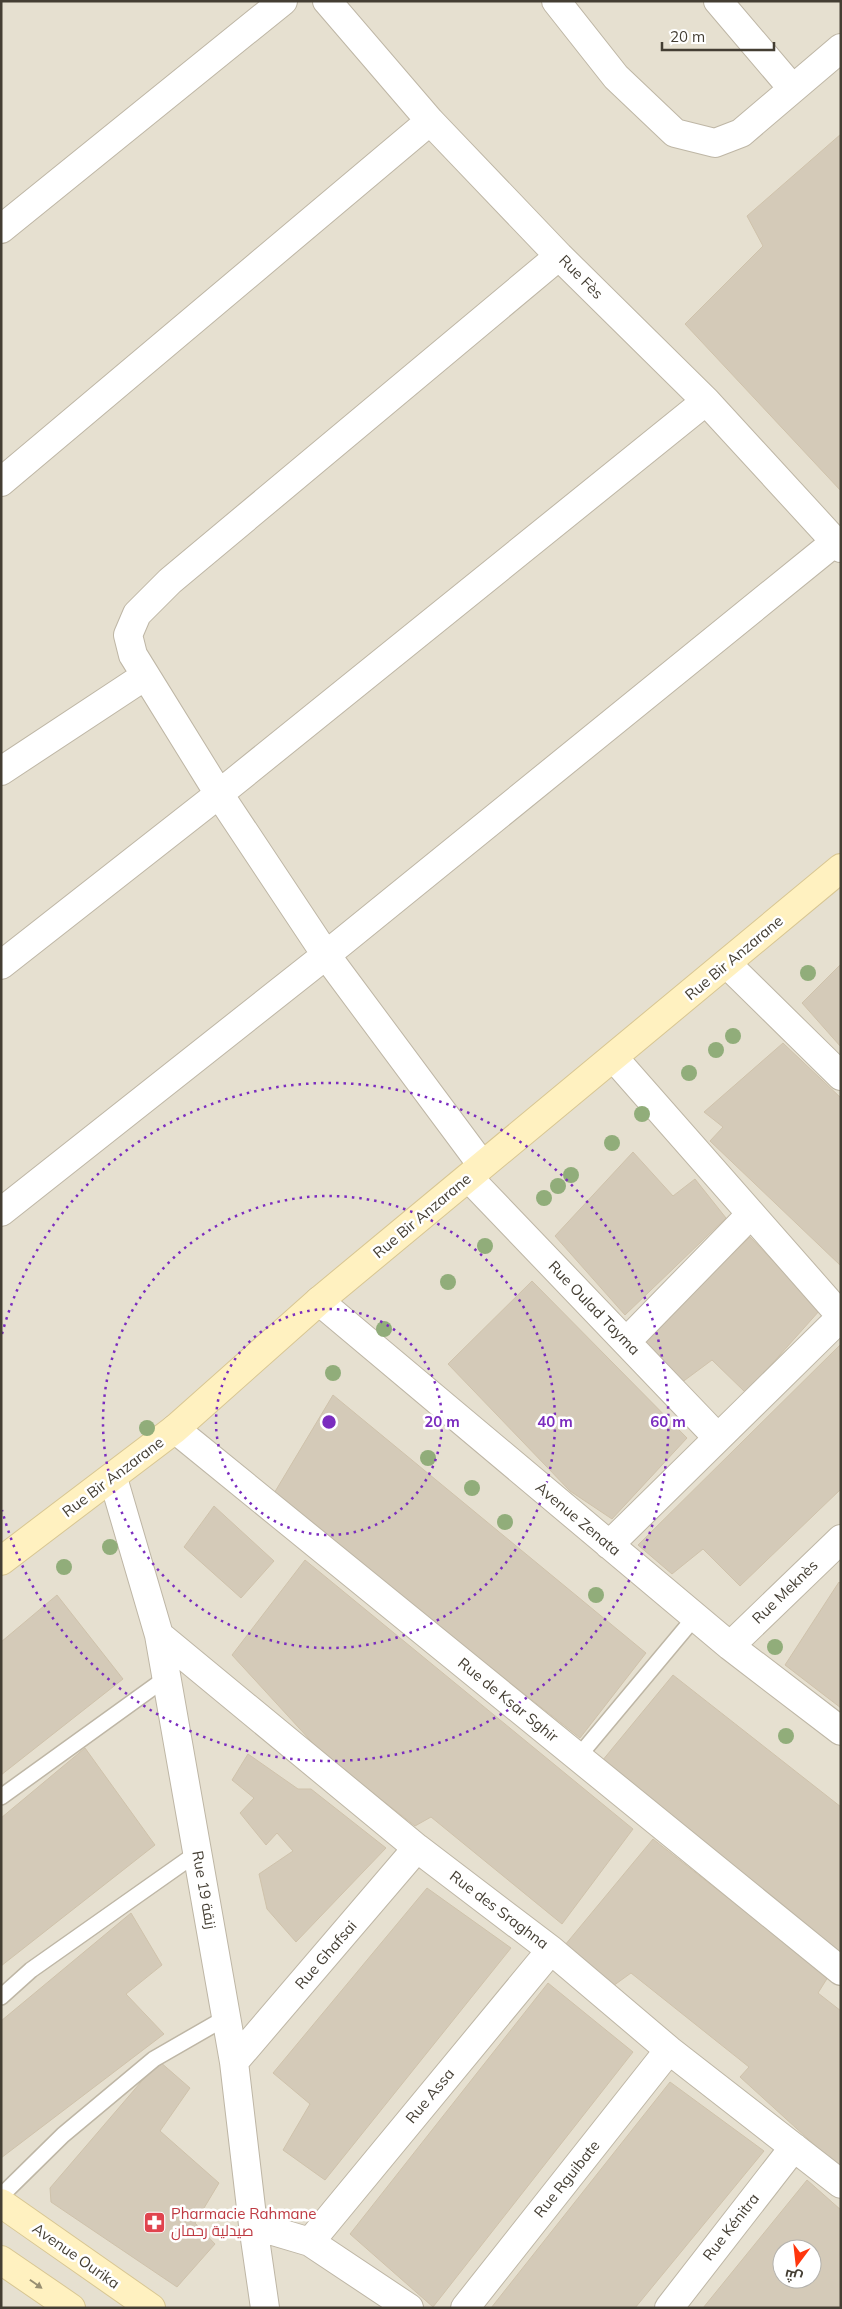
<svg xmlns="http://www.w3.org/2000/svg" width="842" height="2309" viewBox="0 0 842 2309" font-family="Mulish,Cairo,sans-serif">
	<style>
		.residential { fill: #e6e0d0; fill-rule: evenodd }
		.building { fill: #d4cab8; stroke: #cfc2ab; fill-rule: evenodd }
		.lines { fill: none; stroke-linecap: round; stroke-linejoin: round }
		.lane-casing { stroke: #beb6a5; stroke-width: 18 }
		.street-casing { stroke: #beb6a5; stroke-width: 30 }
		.secondary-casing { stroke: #d8c692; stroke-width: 30 }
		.lane { stroke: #fff; stroke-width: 15 }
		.street { stroke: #fff; stroke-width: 28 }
		.secondary { stroke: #fff1c0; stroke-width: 28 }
		.tree { fill: #91ad7a }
		.oneway { fill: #988f72 }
		.ring { fill: none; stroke: #7b2cbf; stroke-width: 2.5; stroke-dasharray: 2.5 5 }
		.labels { text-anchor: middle; stroke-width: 5; stroke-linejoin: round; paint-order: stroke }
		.street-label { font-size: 15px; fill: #443e33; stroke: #fff }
		.health-label { font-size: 15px; fill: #be3a42; stroke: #fff; text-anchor: start }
		.centre { fill: #7b2cbf; stroke: #fff; stroke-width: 2.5 }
		.ring-label { font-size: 15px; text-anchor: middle; font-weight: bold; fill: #7b2cbf; stroke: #fff; stroke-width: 5; stroke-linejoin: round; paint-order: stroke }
	</style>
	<rect width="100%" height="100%" fill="#f2eee3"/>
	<path class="residential" d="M1 1H841V2308H1ZM782 2249H812V2279H782Z"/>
	<path class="building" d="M841 134V491L685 324 763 246 747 216Z
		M841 964V1047L802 1003Z
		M783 1043 841 1098V1266L710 1141 723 1127 704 1112Z
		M633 1152 673 1196 695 1179 726 1218 625 1315 555 1236Z
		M750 1237 820 1310 746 1393 712 1360 681 1383 641 1341Z
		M532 1281 687 1438 612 1519 570 1491 448 1364Z
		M840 1345 841 1489 740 1586 703 1549 672 1574 638 1545Z
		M333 1395 646 1653 580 1738 273 1495Z
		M214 1506 274 1561 241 1598 184 1547Z
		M305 1560 633 1829 562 1924 431 1817 415 1826 321 1752 232 1655Z
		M839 1582 841 1584V1708L785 1665Z
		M57 1595 123 1679 1 1775V1642Z
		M673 1675 841 1807V1953L602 1761Z
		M85 1748 155 1845 1 1966V1818Z
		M248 1754 298 1789H311L386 1848 296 1942 267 1909 259 1874 293 1851 277 1833 266 1845 240 1813 254 1798 232 1780Z
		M653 1839 828 1977 818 1993 841 2011V2169L740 2077 749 2067 631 1973 613 1986 565 1945Z
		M427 1888 511 1948 325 2180 283 2150 310 2104 273 2073Z
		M131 1913 162 1965 126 1994 164 2034 1 2158V2021Z
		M548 1983 633 2052 433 2307 350 2234Z
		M159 2061 190 2088 160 2131 219 2183 195 2223 215 2244 177 2287 51 2202 50 2188Z
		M670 2082 764 2151 635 2308H491Z
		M807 2180 841 2210V2308H703ZM782 2249H812V2279H782Z"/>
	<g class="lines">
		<defs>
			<path id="lane" d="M578 1757 695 1617
				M1 1797 166 1678
				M1 1997 31 1970 197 1853
				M1 2196 63 2135 154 2059 227 2017"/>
			<path id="street" d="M327 1 430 121 559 256 706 401 841 548
				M556 1 616 77 675 133 715 143 741 133 841 48
				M718 1 792 88
				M1 229 283 1
				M1 482 430 121
				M1 771 145 676
				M727 964 841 1076
				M1 965 219 794 706 401
				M614 1058 841 1316
				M482 1165 326 955 219 794 133 655 128 635 137 614 170 581 559 256
				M469 1178 718 1438
				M1 1212 326 955 835 542
				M319 1301 730 1646 841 1731
				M626 1342 751 1214
				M175 1429 841 1971
				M113 1478 159 1635 234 2062 253 2225 265 2308
				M609 1545 841 1317
				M159 1635 417 1848 551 1950 669 2050 841 2184
				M730 1646 841 1539
				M234 2062 417 1848
				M253 2225 310 2242 409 2308
				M310 2242 551 1950
				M465 2308 669 2050
				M669 2308 794 2147"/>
			<path id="secondary" d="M1 1561 175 1429 319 1301 841 868
				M1 2203 151 2308
				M1 2260 71 2308"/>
		</defs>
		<use href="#lane" class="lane-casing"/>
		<use href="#street" class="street-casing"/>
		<use href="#secondary" class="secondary-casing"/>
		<use href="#lane" class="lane"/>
		<use href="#street" class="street"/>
		<use href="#secondary" class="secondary"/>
	</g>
	<g class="tree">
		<circle cx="808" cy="973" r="8"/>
		<circle cx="733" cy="1036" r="8"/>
		<circle cx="716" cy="1050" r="8"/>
		<circle cx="689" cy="1073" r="8"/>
		<circle cx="642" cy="1114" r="8"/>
		<circle cx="612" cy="1143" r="8"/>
		<circle cx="571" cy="1175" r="8"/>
		<circle cx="558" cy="1186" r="8"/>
		<circle cx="544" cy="1198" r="8"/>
		<circle cx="485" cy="1246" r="8"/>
		<circle cx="448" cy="1282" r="8"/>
		<circle cx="384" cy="1329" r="8"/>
		<circle cx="333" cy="1373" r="8"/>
		<circle cx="147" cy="1428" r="8"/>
		<circle cx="428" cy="1458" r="8"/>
		<circle cx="472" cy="1488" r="8"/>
		<circle cx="505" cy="1522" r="8"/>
		<circle cx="110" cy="1547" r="8"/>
		<circle cx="64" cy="1567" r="8"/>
		<circle cx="596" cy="1595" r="8"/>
		<circle cx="775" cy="1647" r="8"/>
		<circle cx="786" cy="1736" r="8"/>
	</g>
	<defs><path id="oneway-solid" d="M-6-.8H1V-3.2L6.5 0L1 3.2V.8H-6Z" transform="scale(1.25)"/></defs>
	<use class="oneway" href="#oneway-solid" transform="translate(36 2284) rotate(35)"/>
	<g class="ring">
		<circle cx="329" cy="1422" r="113"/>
		<circle cx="329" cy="1422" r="226"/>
		<path d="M2 1334A339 339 0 1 1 2 1510"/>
	</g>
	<defs>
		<symbol id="pharmacy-square" viewBox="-11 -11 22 22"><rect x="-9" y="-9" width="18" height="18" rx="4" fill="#e0444e" stroke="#fff"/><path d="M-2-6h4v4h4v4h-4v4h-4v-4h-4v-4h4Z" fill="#fff"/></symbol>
	</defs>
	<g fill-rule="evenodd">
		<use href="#pharmacy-square" x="142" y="2210" width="25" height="25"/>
	</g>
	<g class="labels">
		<g class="street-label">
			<text transform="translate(581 277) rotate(45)" y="5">Rue Fès</text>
			<text transform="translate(734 958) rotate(-40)" y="5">Rue Bir Anzarane</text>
			<text transform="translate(422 1216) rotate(-40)" y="5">Rue Bir Anzarane</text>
			<text transform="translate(594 1308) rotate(46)" y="5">Rue Oulad Tayma</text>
			<text transform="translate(113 1477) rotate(-37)" y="5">Rue Bir Anzarane</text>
			<text transform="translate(578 1519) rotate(40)" y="5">Avenue Zenata</text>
			<text transform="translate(785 1592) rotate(-44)" y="5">Rue Meknès</text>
			<text transform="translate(508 1700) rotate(39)" y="5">Rue de Ksar Sghir</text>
			<text transform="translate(204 1890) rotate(80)" y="5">Rue 19 زنقة</text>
			<text transform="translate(499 1910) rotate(37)" y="5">Rue des Sraghna</text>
			<text transform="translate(326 1955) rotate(-49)" y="5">Rue Ghafsai</text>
			<text transform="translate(430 2096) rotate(-50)" y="5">Rue Assa</text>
			<text transform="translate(567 2179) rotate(-51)" y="5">Rue Rguibate</text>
			<text transform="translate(731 2227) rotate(-52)" y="5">Rue Kénitra</text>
			<text transform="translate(76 2256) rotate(35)" y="5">Avenue Ourika</text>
		</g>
		<g class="health-label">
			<text x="171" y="2219">Pharmacie Rahmane<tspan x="171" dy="17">صيدلية رحمان</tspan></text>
		</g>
	</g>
	<circle cx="329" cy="1422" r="8" class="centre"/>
	<g class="ring-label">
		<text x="442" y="1427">20 m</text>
		<text x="555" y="1427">40 m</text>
		<text x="668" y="1427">60 m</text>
	</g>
	<rect width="842" height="2309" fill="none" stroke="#443e33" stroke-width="5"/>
	<g transform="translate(797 2264) rotate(195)"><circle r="24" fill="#ffffff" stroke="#b4b2ad"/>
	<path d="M0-4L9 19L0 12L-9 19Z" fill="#ff360d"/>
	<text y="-8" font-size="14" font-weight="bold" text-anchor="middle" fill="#443e33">ش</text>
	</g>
	<path d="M662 42v8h112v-8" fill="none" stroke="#443e33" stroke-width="2.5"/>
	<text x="670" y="42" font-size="15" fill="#443e33" stroke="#ffffff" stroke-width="4" paint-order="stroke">20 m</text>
</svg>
